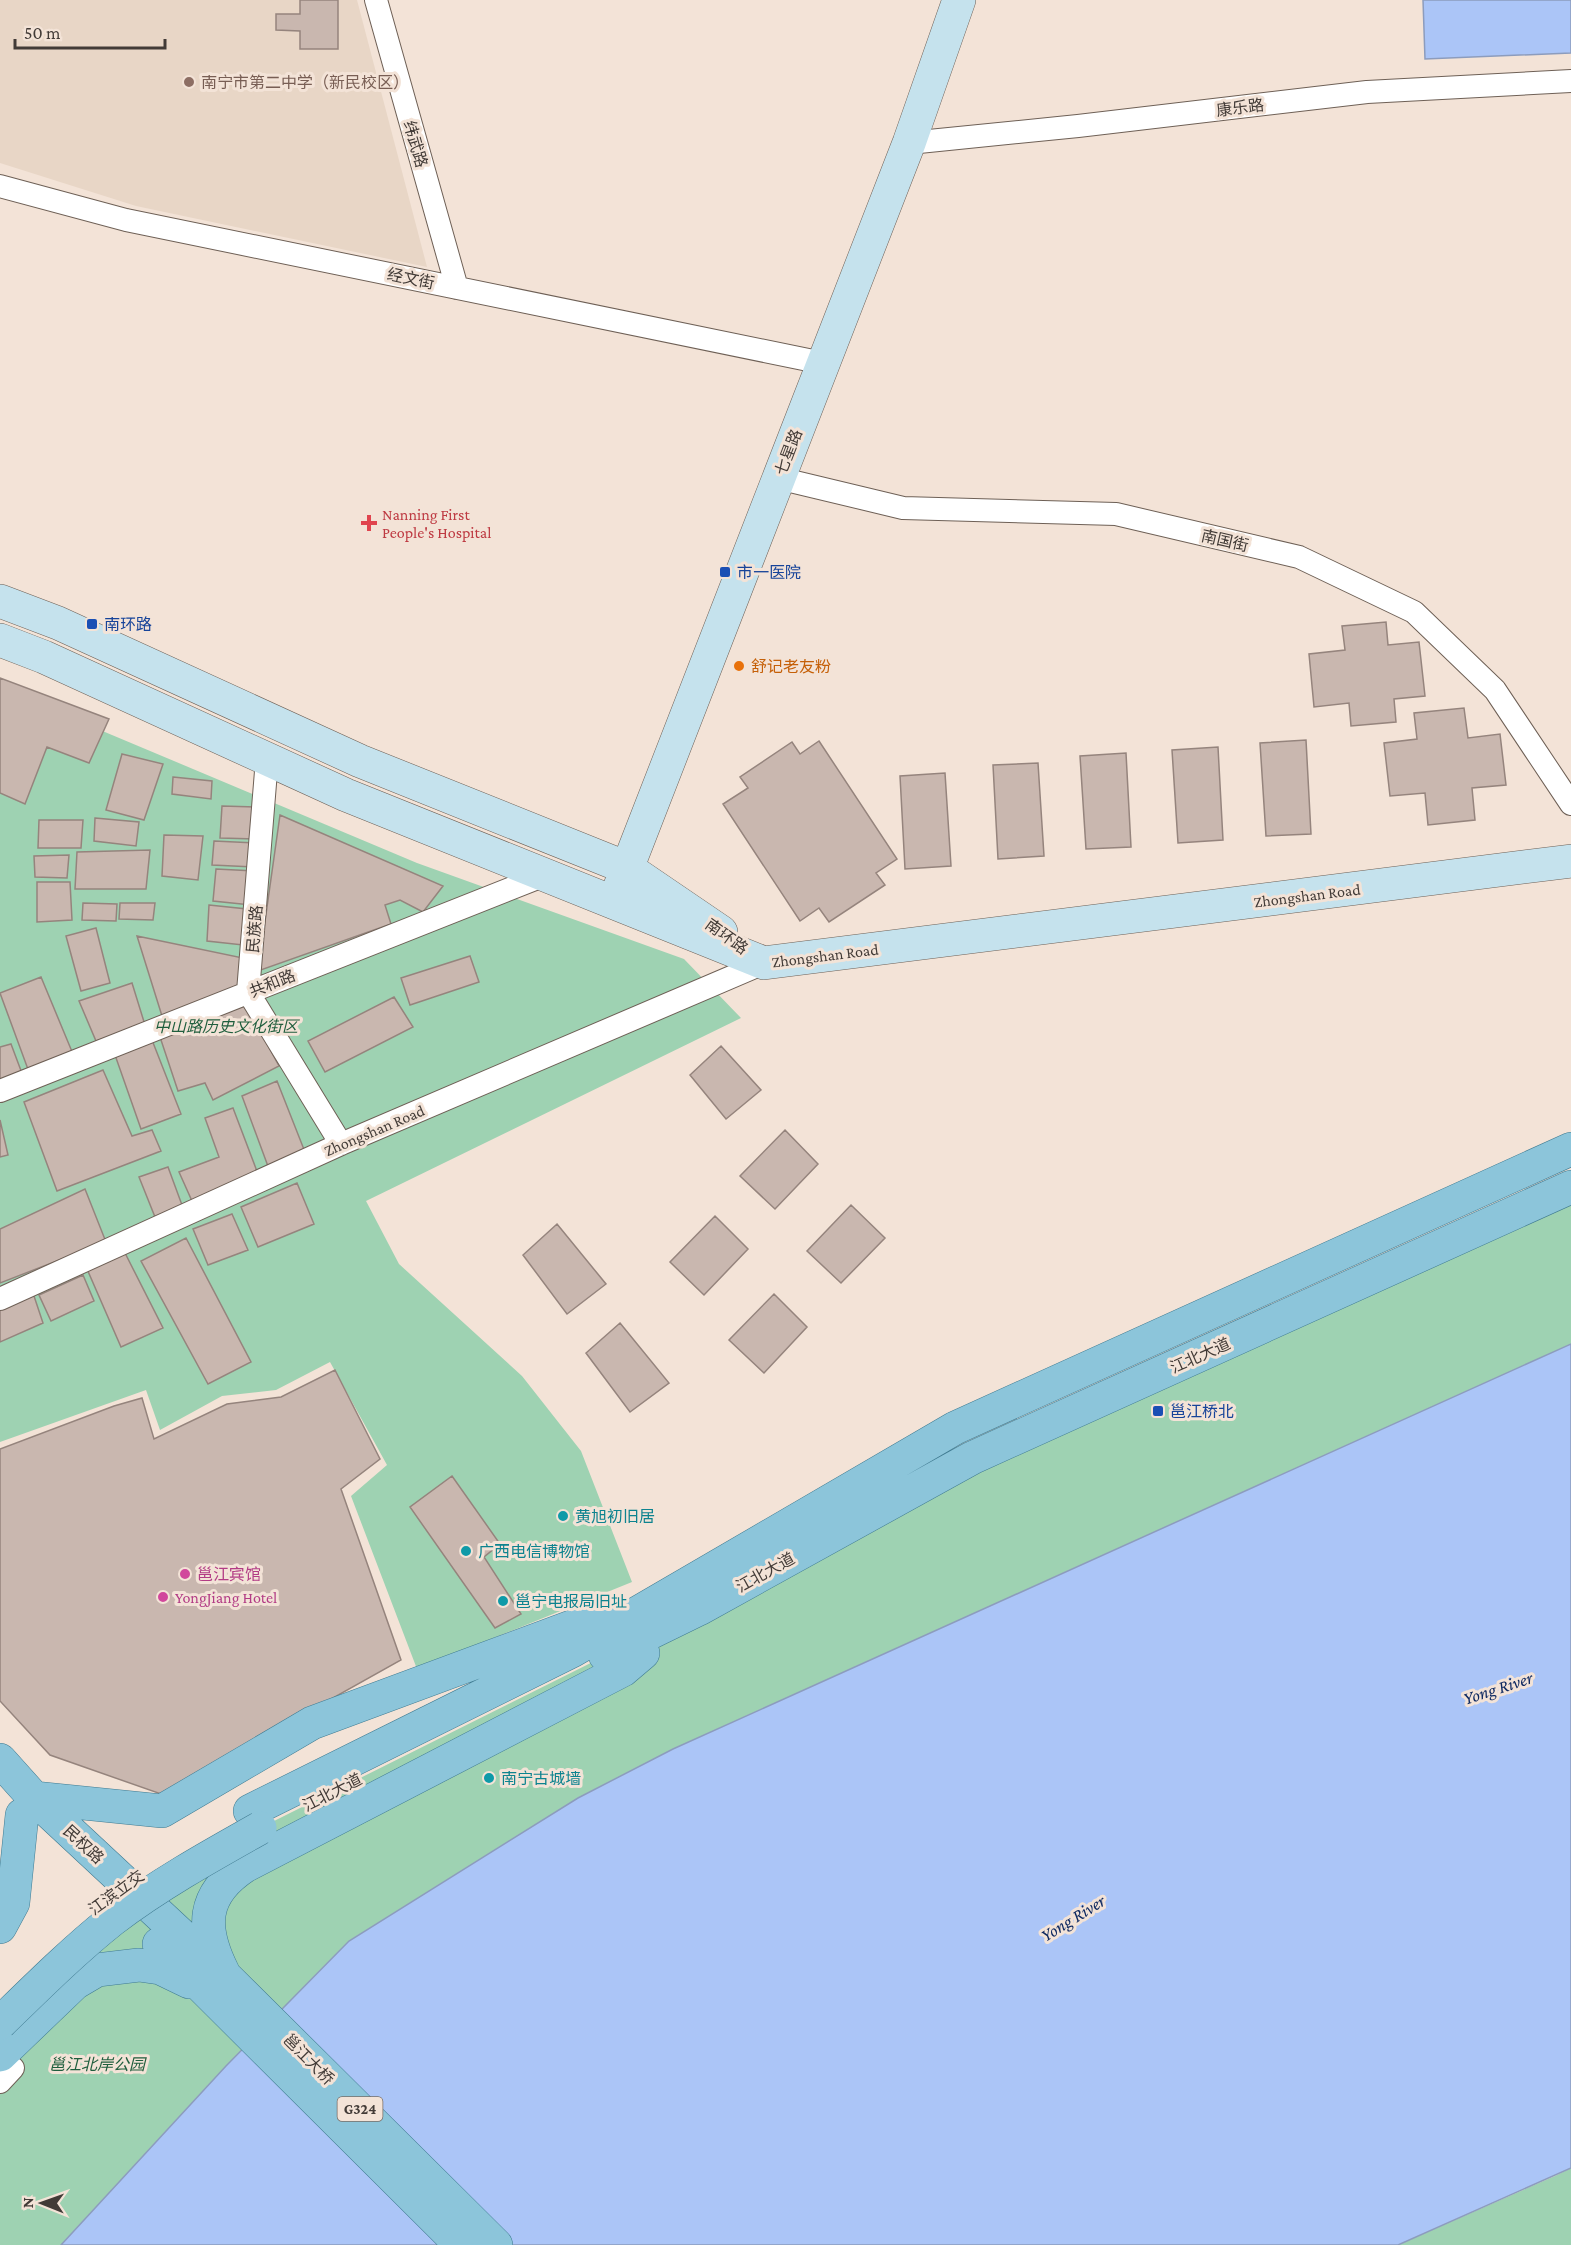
<svg xmlns="http://www.w3.org/2000/svg" width="1571" height="2245" viewBox="0 0 1571 2245" font-family="'Crimson Pro','Noto Sans SC',serif">
	<style>
		.education { fill: #e8d6c6 }
		.green { fill: #9ed2b2 }
		.water { fill: #abc5f7; stroke: #8c9cbd; stroke-width: 1.5 }
		.building { fill: #c9b7af; stroke: #95847d; stroke-width: 1.5 }
		.lines { fill: none; stroke-linecap: round; stroke-linejoin: round }
		.street-casing { stroke: #6e6056; stroke-width: 24 }
		.secondary-casing { stroke: #6e6056; stroke-width: 34 }
		.primary-casing { stroke: #407b91; stroke-width: 34 }
		.street { stroke: #fff; stroke-width: 22 }
		.secondary { stroke: #c5e2ed; stroke-width: 33 }
		.primary { stroke: #8cc5da; stroke-width: 33 }
		.primary-bridge-casing { stroke: #407b91; stroke-width: 34; stroke-linecap: butt }
		.primary-bridge { stroke: #8cc5da; stroke-width: 33 }
		.education-dot { fill: #8d6e63; stroke: #f3e3d7; stroke-width: 2 }
		.health-dot { fill: #e0444e; stroke: #f3e3d7; stroke-width: 2 }
		.transit-dot { fill: #1a4fb4; stroke: #f3e3d7; stroke-width: 2 }
		.food-dot { fill: #e8710a; stroke: #f3e3d7; stroke-width: 2 }
		.culture-dot { fill: #0f9aa8; stroke: #f3e3d7; stroke-width: 2 }
		.hotel-dot { fill: #d1479c; stroke: #f3e3d7; stroke-width: 2 }
		.labels { text-anchor: middle; stroke-width: 6; stroke-linejoin: round; paint-order: stroke }
		.shield { fill: #f3e3d7; stroke: #776d67; stroke-width: 1.5 }
		.shield-label { font-size: 15px; font-weight: bold; fill: #423b37 }
		.education-label { font-size: 16px; fill: #785e54; stroke: #f3e3d7; text-anchor: start }
		.street-label { font-size: 16px; fill: #423b37; stroke: #f3e3d7 }
		.health-label { font-size: 16px; fill: #be3a42; stroke: #f3e3d7; text-anchor: start }
		.transit-label { font-size: 16px; fill: #164399; stroke: #f3e3d7; text-anchor: start }
		.food-label { font-size: 16px; fill: #c56008; stroke: #f3e3d7; text-anchor: start }
		.park-label { font-size: 16px; font-style: italic; fill: #1f5e3d; stroke: #f3e3d7 }
		.culture-label { font-size: 16px; fill: #0d838f; stroke: #f3e3d7; text-anchor: start }
		.hotel-label { font-size: 16px; fill: #b23c85; stroke: #f3e3d7; text-anchor: start }
		.water-label { font-size: 18px; font-style: italic; fill: #0d2860; stroke: #f3e3d7 }
	</style>
	<rect width="100%" height="100%" fill="#f3e3d7"/>
	<path class="education" d="M0 0H357L427 267 136 206 0 163Z"/>
	<path class="green" d="M0 688 417 863 684 959 741 1018 366 1201 399 1264 522 1376 581 1451 632 1582 417 1669 351 1496 387 1465 330 1362 276 1390 222 1396 160 1430 146 1390 0 1442Z
		M1571 1187V1344L673 1749 578 1798 349 1941 226 2066 61 2245H0V2023L260 1828 699 1609 972 1458Z
		M1571 2168V2245H1398L1555 2176Z"/>
	<path class="water" d="M1423 0H1571V53L1425 59Z
		M1571 1344V2168L1398 2245H61L226 2066 349 1941 578 1798 673 1749Z"/>
	<path class="building" d="M300 0H338V49H300V31L276 30V14H300Z
		M1386 622 1388 645 1419 642 1425 696 1394 699 1396 722 1351 726 1349 703 1314 707 1309 654 1345 650 1342 626Z
		M0 678 109 719 89 763 47 747 25 804 0 793Z
		M1464 708 1468 738 1500 734 1506 785 1472 788 1475 820 1428 825 1425 793 1390 796 1384 743 1417 739 1414 713Z
		M1306 740 1311 834 1266 836 1260 743Z
		M819 741 897 859 876 873 885 885 829 922 819 908 800 921 723 804 748 788 740 777 792 742 800 754Z
		M1218 747 1223 840 1178 843 1172 750Z
		M1126 753 1131 847 1086 849 1080 756Z
		M122 754 163 764 144 820 106 810Z
		M1038 763 1044 856 998 859 993 765Z
		M945 773 951 866 905 869 900 776Z
		M173 777 212 781 211 799 172 794Z
		M222 806 260 807 256 839 220 838Z
		M280 815 443 886 423 912 400 900 385 905 391 924 258 971Z
		M95 818 139 822 136 846 94 841Z
		M39 820H83L81 848H38Z
		M164 835 203 836 198 880 162 876Z
		M214 841 256 843 254 867 212 865Z
		M150 850 146 889H75L77 852Z
		M69 855 67 878 35 877 34 856Z
		M216 869 255 871 251 905 213 901Z
		M37 882H70L72 920 37 922Z
		M83 903 117 904 116 921 82 920Z
		M120 903H155L153 920 119 919Z
		M209 905 247 909 243 945 207 941Z
		M96 928 110 983 81 991 66 936Z
		M137 936 243 958 240 985 162 1016Z
		M470 956 479 982 410 1005 401 978Z
		M41 977 73 1054 29 1072 0 993Z
		M132 983 145 1025 96 1041 79 1001Z
		M394 997 413 1027 325 1072 308 1041Z
		M244 1001 279 1066 213 1100 205 1083 178 1091 159 1034Z
		M152 1040 181 1114 141 1129 115 1055Z
		M11 1044 23 1076 0 1083V1047Z
		M721 1046 761 1090 726 1119 690 1075Z
		M103 1070 132 1136 152 1130 161 1151 57 1191 24 1102Z
		M277 1081 305 1152 269 1169 242 1096Z
		M233 1108 258 1174 192 1201 179 1172 219 1157 205 1118Z
		M0 1120 8 1155 0 1157Z
		M785 1130 818 1164 775 1209 740 1176Z
		M168 1167 182 1205 155 1217 139 1177Z
		M297 1183 314 1224 258 1247 241 1207Z
		M85 1189 106 1242 0 1283V1229Z
		M851 1205 885 1238 841 1283 807 1251Z
		M232 1214 248 1250 208 1265 193 1229Z
		M715 1216 748 1249 704 1295 670 1262Z
		M557 1224 606 1284 567 1314 523 1255Z
		M186 1238 251 1362 208 1384 141 1261Z
		M124 1251 163 1328 121 1347 87 1269Z
		M83 1275 94 1301 51 1321 39 1295Z
		M33 1293 43 1323 0 1342V1308Z
		M774 1294 807 1327 764 1373 729 1340Z
		M620 1323 669 1383 630 1412 586 1353Z
		M335 1370 380 1459 341 1489 401 1660 161 1794 50 1755 0 1701V1449L114 1406 142 1398 154 1439 227 1404 281 1397Z
		M452 1476 500 1544 484 1557 521 1614 495 1628 410 1507Z"/>
	<g class="lines">
		<defs>
			<path id="street" d="M376 0 457 288
				M909 143 1078 126 1367 92 1571 81
				M0 186 126 220 823 363
				M778 478 903 508 1116 514 1299 557 1414 612 1495 690 1571 804
				M267 759 248 992 341 1144
				M0 1091 545 875
				M0 1299 341 1144 764 963
				M0 2082 13 2068"/>
			<path id="secondary" d="M0 601 58 623 360 761 627 868 721 932
				M0 640 44 657 346 795 764 963 1571 861
				M614 902 909 143 959 0"/>
			<path id="primary" d="M605 1655 699 1609 972 1458 1571 1187
				M0 1760 34 1798 223 1974 496 2245
				M34 1798 162 1811 312 1723 606 1614
				M250 1811 572 1651 955 1428 1571 1149
				M0 1927 13 1903 22 1815
				M159 1944 461 2245
				M223 1972C201 1928 201 1895 245 1866L623 1670 643 1653
				M0 2055 75 1983 97 1970 139 1965 160 1968 189 1982"/>
		</defs>
		<use href="#street" class="street-casing"/>
		<use href="#secondary" class="secondary-casing"/>
		<use href="#primary" class="primary-casing"/>
		<use href="#street" class="street"/>
		<use href="#secondary" class="secondary"/>
		<use href="#primary" class="primary"/>
		<defs>
			<path id="primary-bridge" d="M0 2023C36 1988 72 1952 112 1920 158 1885 210 1856 260 1828"/>
		</defs>
		<use href="#primary-bridge" class="primary-bridge-casing"/>
		<use href="#primary-bridge" class="primary-bridge"/>
	</g>
	<circle class="education-dot" cx="189" cy="82" r="6"/>
	<path class="health-dot" d="M366 514h6v6h6v6h-6v6h-6v-6h-6v-6h6z"/>
	<g class="transit-dot">
		<rect x="719" y="566" width="12" height="12" rx="3"/>
		<rect x="86" y="618" width="12" height="12" rx="3"/>
		<rect x="1152" y="1405" width="12" height="12" rx="3"/>
	</g>
	<circle class="food-dot" cx="739" cy="666" r="6"/>
	<g class="culture-dot">
		<circle cx="563" cy="1516" r="6"/>
		<circle cx="466" cy="1551" r="6"/>
		<circle cx="503" cy="1601" r="6"/>
		<circle cx="489" cy="1778" r="6"/>
	</g>
	<g class="hotel-dot">
		<circle cx="185" cy="1574" r="6"/>
		<circle cx="163" cy="1597" r="6"/>
	</g>
	<g class="labels">
		<rect class="shield" x="337.5" y="2097" width="45" height="24" rx="4.5"/>
		<g class="shield-label">
			<text x="360" y="2114">G324</text>
		</g>
		<g class="education-label">
			<text x="201" y="88">南宁市第二中学（新民校区）</text>
		</g>
		<g class="street-label">
			<text transform="translate(1240 107) rotate(-7)" y="6">康乐路</text>
			<text transform="translate(416 144) rotate(74)" y="6">纬武路</text>
			<text transform="translate(411 278) rotate(12)" y="6">经文街</text>
			<text transform="translate(788 452) rotate(-69)" y="6">七星路</text>
			<text transform="translate(1225 540) rotate(13)" y="6">南国街</text>
			<text transform="translate(1307 895) rotate(-7)" y="6">Zhongshan Road</text>
			<text transform="translate(254 929) rotate(-85)" y="6">民族路</text>
			<text transform="translate(727 936) rotate(36)" y="6">南环路</text>
			<text transform="translate(825 955) rotate(-7)" y="6">Zhongshan Road</text>
			<text transform="translate(272 983) rotate(-22)" y="6">共和路</text>
			<text transform="translate(374 1130) rotate(-23)" y="6">Zhongshan Road</text>
			<text transform="translate(1200 1355) rotate(-24)" y="6">江北大道</text>
			<text transform="translate(765 1572) rotate(-29)" y="6">江北大道</text>
			<text transform="translate(332 1792) rotate(-27)" y="6">江北大道</text>
			<text transform="translate(84 1844) rotate(43)" y="6">民权路</text>
			<text transform="translate(116 1892) rotate(-36)" y="6">江滨立交</text>
			<text transform="translate(309 2059) rotate(45)" y="6">邕江大桥</text>
		</g>
		<g class="health-label">
			<text x="382" y="520">Nanning First<tspan x="382" dy="18">People's Hospital</tspan></text>
		</g>
		<g class="transit-label">
			<text x="737" y="578">市一医院</text>
			<text x="104" y="630">南环路</text>
			<text x="1170" y="1417">邕江桥北</text>
		</g>
		<g class="food-label">
			<text x="751" y="672">舒记老友粉</text>
		</g>
		<g class="park-label">
			<text x="226" y="1032">中山路历史文化街区</text>
			<text x="97" y="2070">邕江北岸公园</text>
		</g>
		<g class="culture-label">
			<text x="575" y="1522">黄旭初旧居</text>
			<text x="478" y="1557">广西电信博物馆</text>
			<text x="515" y="1607">邕宁电报局旧址</text>
			<text x="501" y="1784">南宁古城墙</text>
		</g>
		<g class="hotel-label">
			<text x="197" y="1580">邕江宾馆</text>
			<text x="175" y="1603">YongJiang Hotel</text>
		</g>
		<g class="water-label">
			<text transform="translate(1498 1688) rotate(-18)" y="6">Yong River</text>
			<text transform="translate(1073 1918) rotate(-32)" y="6">Yong River</text>
		</g>
	</g>
	<g transform="translate(42 2203) rotate(271)" stroke="#f3e3d7" stroke-width="4.5" paint-order="stroke">
	<path d="M0-4.5L10 22L0 15L-10 22Z" fill="#423b37"/>
	<text y="-9" font-size="16" font-weight="bold" text-anchor="middle" fill="#423b37">N</text>
	</g>
	<path d="M15 39v9h150v-9" fill="none" stroke="#423b37" stroke-width="3"/>
	<text x="24" y="39" font-size="18" fill="#423b37" stroke="#f3e3d7" stroke-width="4.5" paint-order="stroke">50 m</text>
</svg>
